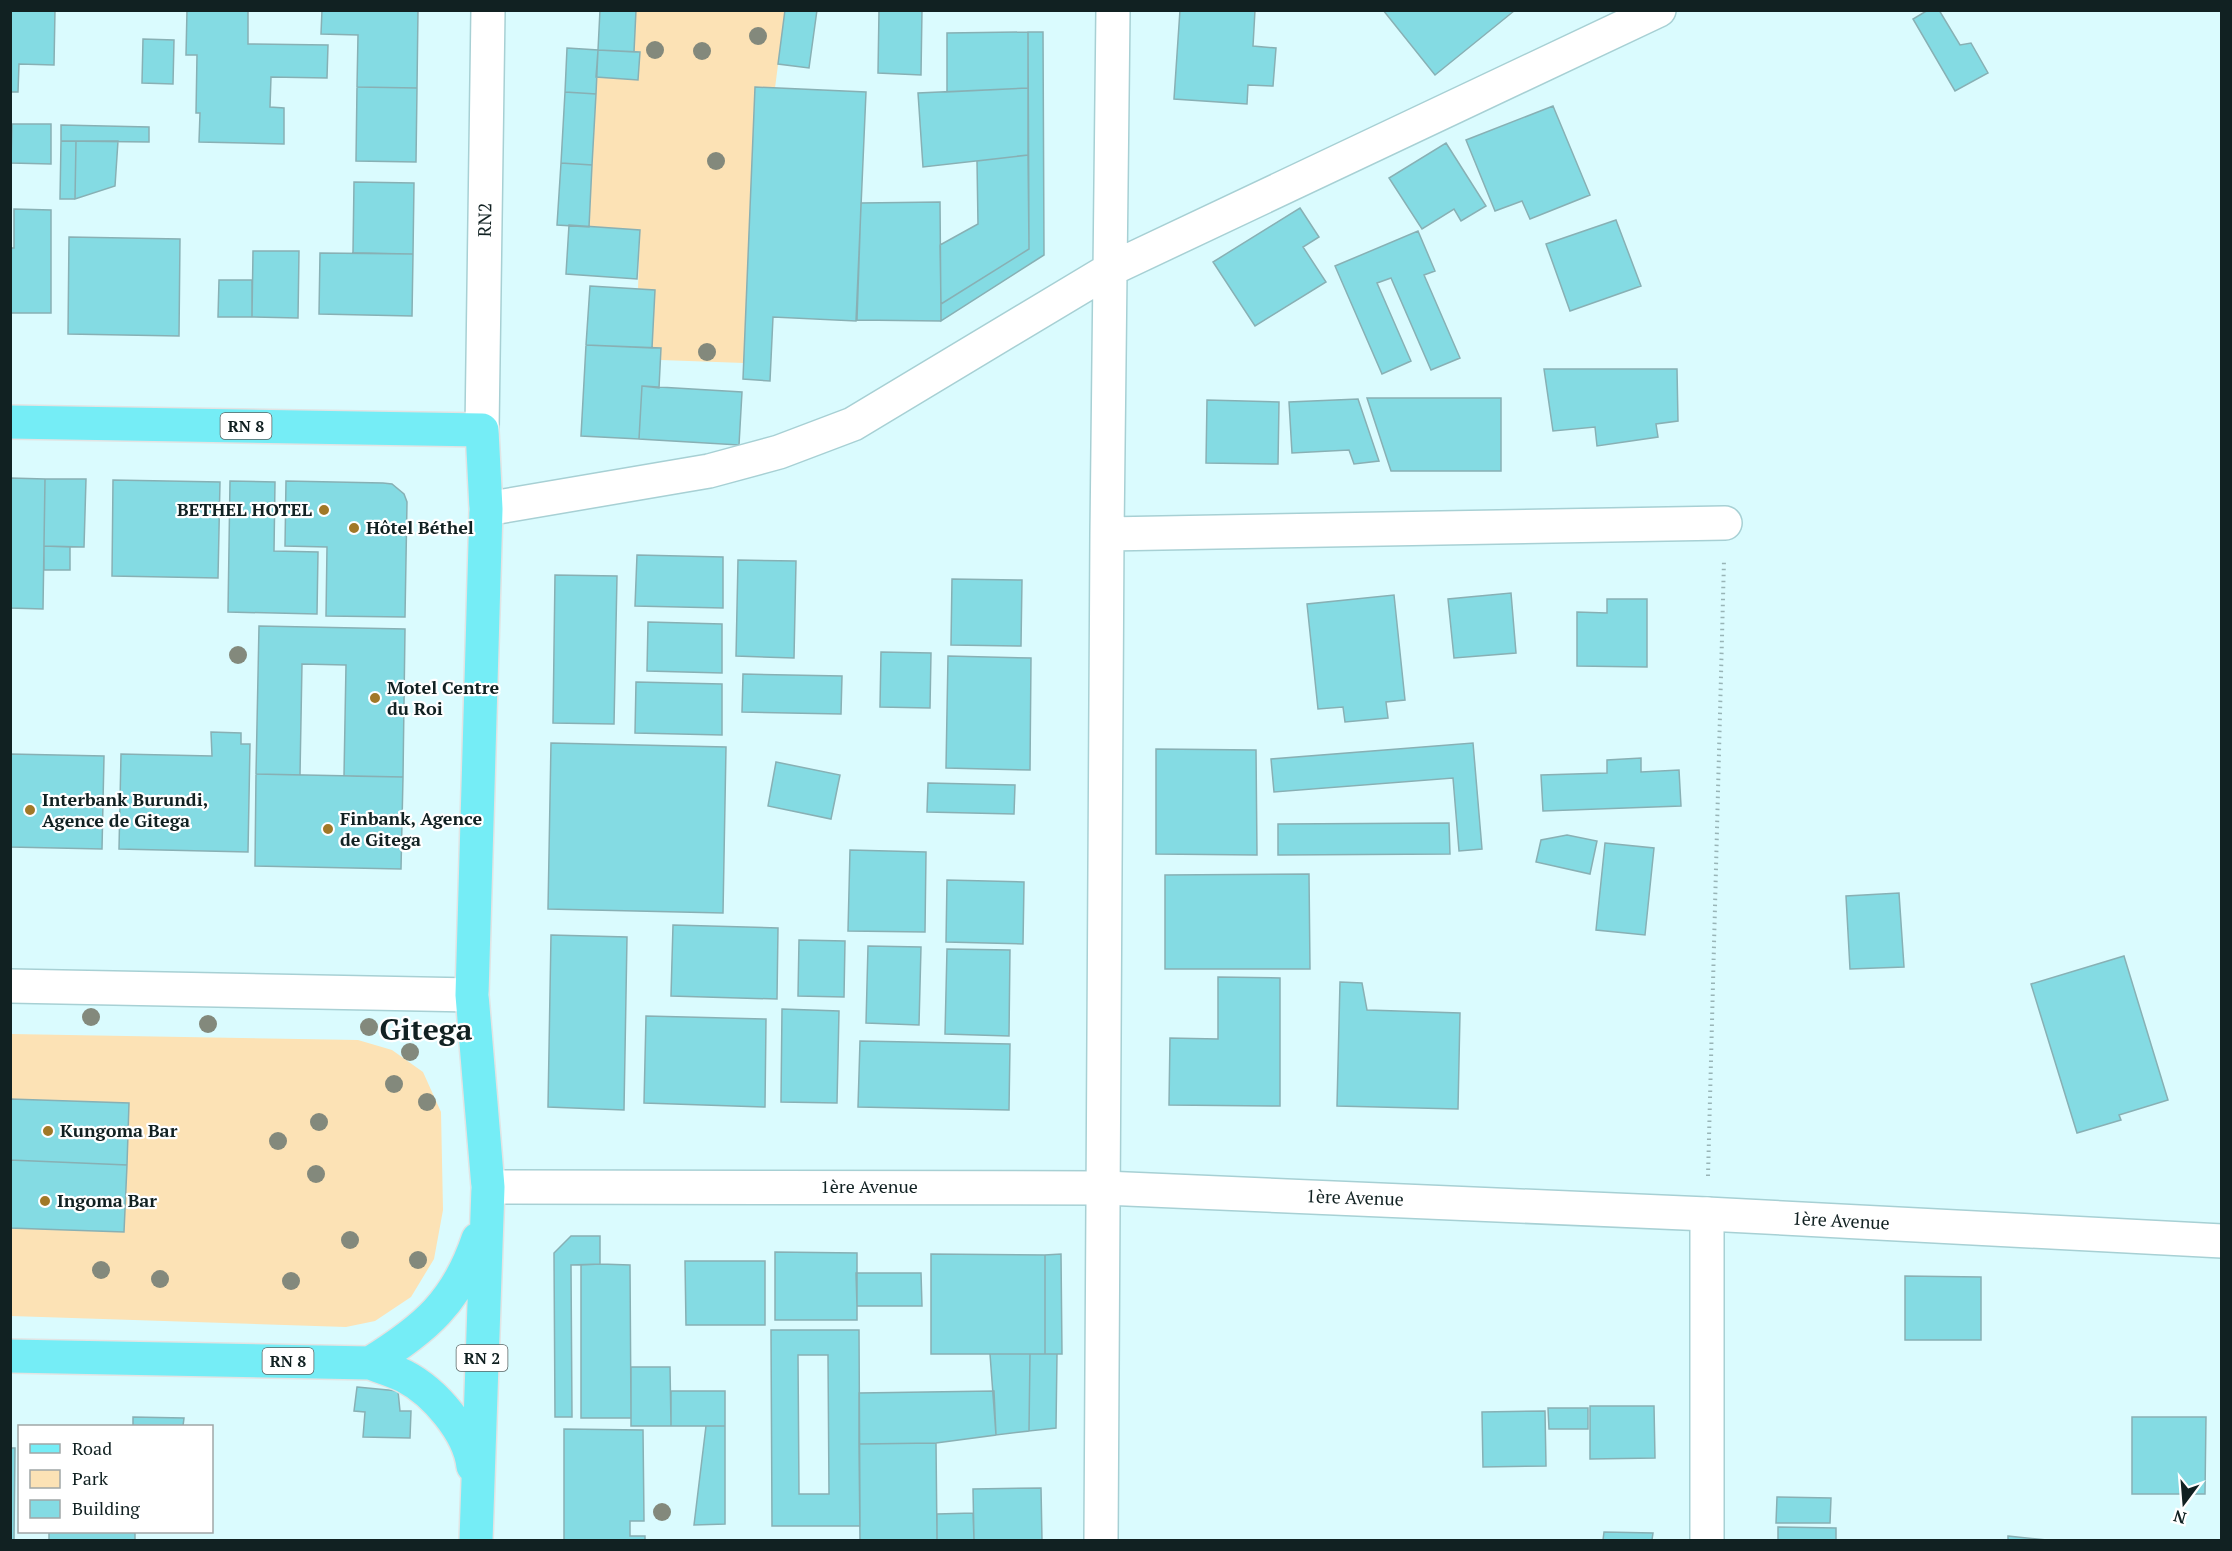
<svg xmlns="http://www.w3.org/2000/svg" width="2232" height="1551" viewBox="0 0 2232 1551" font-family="'PT Serif',serif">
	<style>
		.green { fill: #fce2b5 }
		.building { fill: #84dbe3; stroke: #88b0b4; stroke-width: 1.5; fill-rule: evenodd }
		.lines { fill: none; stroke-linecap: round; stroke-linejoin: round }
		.street-casing { stroke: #a7d0d4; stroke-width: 36 }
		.secondary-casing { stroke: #a7d0d4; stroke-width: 36 }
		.primary-casing { stroke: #e2e4e4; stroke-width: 36 }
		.path { stroke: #98b4b6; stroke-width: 4; stroke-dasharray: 1.5 4.5; stroke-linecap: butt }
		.street { stroke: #fff; stroke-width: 33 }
		.secondary { stroke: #fff; stroke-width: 33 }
		.primary { stroke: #75edf6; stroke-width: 33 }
		.tree { fill: #83897c }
		.poi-dot { fill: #a17827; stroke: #fff; stroke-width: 2 }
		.labels { text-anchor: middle; stroke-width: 4.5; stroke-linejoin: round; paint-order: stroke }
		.shield { fill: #fff; stroke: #586464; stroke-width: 1.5 }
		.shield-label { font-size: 16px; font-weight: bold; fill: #112122 }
		.street-label { font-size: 18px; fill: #112122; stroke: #fff }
		.poi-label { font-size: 18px; font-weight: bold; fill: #112122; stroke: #fff; text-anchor: start }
		.town-label { font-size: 30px; font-weight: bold; fill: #112122; stroke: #fff }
	</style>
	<rect width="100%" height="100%" fill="#dafbfe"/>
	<path class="green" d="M636 11H785L775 88 755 87 744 363 661 360V349L652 348 638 289 640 230 589 227 596 77 638 80 640 53 634 52Z
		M11 1034 358 1040 392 1050 423 1072 441 1112 443 1210 434 1259 411 1297 375 1321 346 1327 11 1316Z"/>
	<path class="building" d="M10 10H55L54 65 19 64 18 92H10Z
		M187 10H248V44L328 45 327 78 271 77 270 107 284 108V144L199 142 200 113H196L197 55H186Z
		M322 10H418L417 88 357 87 358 35 321 34Z
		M600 10H636L634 52 598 50Z
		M785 10H817L809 68 778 64Z
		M879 10H922L921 75 878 73Z
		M1180 10H1255L1253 46 1276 48 1273 86 1248 85 1247 104 1174 99Z
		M1383 10H1514V11L1435 75Z
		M1928 10H1939L1960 45 1971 43 1988 73 1955 91 1913 19Z
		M1028 32V88L947 92V33Z
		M1028 32H1043L1044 255 941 321V304L1029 249Z
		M143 39 174 40 173 84 142 83Z
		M567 48 598 50 596 94 565 92Z
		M598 50 640 52 638 80 596 77Z
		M357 87 417 88 416 162 356 161Z
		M755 87 866 92 856 321 773 317 770 381 743 379Z
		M1028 88V155L923 167 918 93Z
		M565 92 596 94 592 165 561 163Z
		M1553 106 1590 195 1530 219 1522 201 1495 211 1466 140Z
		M12 124H51V164L11 163Z
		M61 125 149 127V142L61 141Z
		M61 141H76L75 199H60Z
		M76 141H118L115 186 75 199Z
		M1446 143 1486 206 1461 221 1454 209 1422 229 1389 178Z
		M1028 155 1029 249 941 304 940 245 978 224 977 161Z
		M561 163 592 165 589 227 557 225Z
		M354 182 414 183 413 254 353 253Z
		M940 202 941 321 857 320 861 203Z
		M1300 208 1319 237 1303 247 1326 282 1255 326 1213 262Z
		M14 209 51 210V313H10V248H14Z
		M1616 220 1641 286 1570 311 1546 244Z
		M569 225 640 230 637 279 566 274Z
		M1418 231 1435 271 1424 275 1460 358 1431 370 1391 278 1377 283 1411 361 1382 374 1335 266Z
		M69 237 180 239 179 336 68 334Z
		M253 251H299L298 318 252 317Z
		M320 253 413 254 412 316 319 314Z
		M219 280H252V317H218Z
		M590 286 655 290 652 348 586 345Z
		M586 345 661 348 659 388 642 386 639 439 581 436Z
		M1544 369H1677L1678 421 1656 424 1658 437 1597 446 1595 427 1553 431Z
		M642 386 742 392 739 445 639 439Z
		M1367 398H1501V471H1391Z
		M1358 399 1379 461 1354 464 1349 450 1292 453 1289 402Z
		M1207 400 1279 402 1278 464 1206 463Z
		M10 478 45 479 43 609 10 608Z
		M45 479H86L84 547 44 546Z
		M113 480 220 482 218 578 112 576Z
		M230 481 275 482 274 551 318 552 317 614 228 612Z
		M286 481 383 483 392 484 404 494 407 502 405 617 326 616 327 547 285 546Z
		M44 546 70 547V570H44Z
		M637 555 723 557V608L635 606Z
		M738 560 796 561 794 658 736 656Z
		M555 575 617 576 614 724 553 723Z
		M952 579 1022 580 1021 646 951 645Z
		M1511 593 1516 653 1454 658 1448 599Z
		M1394 595 1405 700 1386 702 1388 718 1345 722 1343 707 1318 709 1307 604Z
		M1607 599H1647V667L1577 666V612L1607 613Z
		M648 622 722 624V673L647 671Z
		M259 626 405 629 403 777 344 776 346 665 302 664 300 775 256 774Z
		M881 652 931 653 930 708 880 707Z
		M948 656 1031 658 1030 770 946 768Z
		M743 674 842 676 841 714 742 712Z
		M636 682 722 684V735L635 733Z
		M211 732 241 733V744H250L248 852 119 849 121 754 212 756Z
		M551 743 726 747 723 913 548 909Z
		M1473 743 1482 849 1459 851 1453 778 1274 792 1271 759Z
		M1156 749 1256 750 1257 855 1156 854Z
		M10 754 104 756 102 849 10 847Z
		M1641 758V772L1679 770 1681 806 1543 811 1541 775 1607 773V760Z
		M776 762 840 775 831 819 768 806Z
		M256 774 403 777 401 869 255 866Z
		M928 783 1015 785 1014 814 927 812Z
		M1449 823 1450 854 1278 855V824Z
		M1567 835 1597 841 1590 874 1536 862 1541 840Z
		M1605 843 1654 848 1645 935 1596 930Z
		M850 850 926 852 925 932 848 931Z
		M1309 874 1310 969H1165V875Z
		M947 880 1024 882 1023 944 946 942Z
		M1899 893 1904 967 1850 969 1846 896Z
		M673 925 778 928 777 999 671 996Z
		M551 935 627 937 624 1110 548 1107Z
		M799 940 845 941 844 997 798 996Z
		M868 946 921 947 919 1025 866 1023Z
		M947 949 1010 950 1009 1036 945 1034Z
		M2124 956 2168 1100 2119 1115 2121 1120 2077 1133 2031 984Z
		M1218 977 1280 978V1106L1169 1105 1170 1038 1218 1039Z
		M1340 982 1362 983 1367 1010 1460 1013 1458 1109 1337 1106Z
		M782 1009 839 1011 837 1103 781 1102Z
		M646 1016 766 1019 765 1107 644 1103Z
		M860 1041 1010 1044 1009 1110 858 1107Z
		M10 1099 129 1103 127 1165 10 1160Z
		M10 1160 127 1165 124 1232 10 1228Z
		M571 1236H600V1264L571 1265 572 1417H555L554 1253Z
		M775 1252 857 1253V1320H775Z
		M931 1254 1045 1255V1354H931Z
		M1061 1254 1062 1354H1045V1255Z
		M685 1261H765V1325H686Z
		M600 1264 630 1265 631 1418H581V1265Z
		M856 1273H921L922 1306H857Z
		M1905 1276 1981 1277V1340H1905Z
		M771 1330H859L860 1526H772ZM798 1355H828L829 1494H799Z
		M990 1354H1030L1029 1431 996 1435Z
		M1030 1354H1057L1056 1428 1029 1431Z
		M631 1367H670L671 1426H631Z
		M357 1387 398 1391 400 1411H411L410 1438 363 1437 365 1412 354 1411Z
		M671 1391H725V1426H671Z
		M994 1391 996 1435 936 1443 859 1444V1393Z
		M1590 1406H1654L1655 1458 1590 1459Z
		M1548 1408H1588V1429H1549Z
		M1545 1411 1546 1466 1483 1467 1482 1412Z
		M133 1417 184 1418 183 1426H133Z
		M2132 1417H2206L2205 1494H2132Z
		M706 1426H725V1524L694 1525Z
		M564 1429 643 1430 644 1521H630V1536H645V1540H564Z
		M936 1443 937 1540H860L859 1444Z
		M10 1448H15L14 1540H10Z
		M1041 1488 1042 1540H974L973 1489Z
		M1777 1497 1831 1498 1830 1523H1776Z
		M973 1513 974 1540H937V1514Z
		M1778 1527 1836 1528V1540H1778Z
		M49 1532H135V1540H49Z
		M1604 1532 1653 1533 1652 1540H1603Z
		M2008 1536 2047 1540H2008Z"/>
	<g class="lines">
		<defs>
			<path id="street" d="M482 430 488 10
				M486 509 709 471 779 452 853 424 1111 269 1659 10
				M1107 534 1725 523
				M10 986 472 995
				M1101 1540 1107 534 1113 10
				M1707 1540V1214"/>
			<path id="secondary" d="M488 1187 1104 1188 1707 1214 2222 1241"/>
			<path id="primary" d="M10 422 482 430 486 509 472 995 488 1187 476 1540
				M10 1356 370 1363C425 1329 457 1302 478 1239
				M370 1363C381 1367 394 1371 404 1376 435 1392 469 1432 473 1466"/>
		</defs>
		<use href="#street" class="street-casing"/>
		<use href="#secondary" class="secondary-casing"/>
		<use href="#primary" class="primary-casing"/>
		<path class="path" d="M1708 1176 1724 560"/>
		<use href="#street" class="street"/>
		<use href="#secondary" class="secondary"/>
		<use href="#primary" class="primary"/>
	</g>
	<g class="tree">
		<circle cx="758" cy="36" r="9"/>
		<circle cx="655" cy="50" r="9"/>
		<circle cx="702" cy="51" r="9"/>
		<circle cx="716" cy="161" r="9"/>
		<circle cx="707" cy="352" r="9"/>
		<circle cx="238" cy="655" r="9"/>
		<circle cx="91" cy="1017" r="9"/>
		<circle cx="208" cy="1024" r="9"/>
		<circle cx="369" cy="1027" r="9"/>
		<circle cx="410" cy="1052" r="9"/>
		<circle cx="394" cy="1084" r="9"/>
		<circle cx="427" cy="1102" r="9"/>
		<circle cx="319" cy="1122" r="9"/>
		<circle cx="278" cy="1141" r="9"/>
		<circle cx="316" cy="1174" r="9"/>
		<circle cx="350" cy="1240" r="9"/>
		<circle cx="418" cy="1260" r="9"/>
		<circle cx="101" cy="1270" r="9"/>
		<circle cx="160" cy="1279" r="9"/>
		<circle cx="291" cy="1281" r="9"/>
		<circle cx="662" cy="1512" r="9"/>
	</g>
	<g class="poi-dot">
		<circle cx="324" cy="510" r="6"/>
		<circle cx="354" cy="528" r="6"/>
		<circle cx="375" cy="698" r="6"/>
		<circle cx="30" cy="810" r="6"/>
		<circle cx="328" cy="829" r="6"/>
		<circle cx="48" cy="1131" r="6"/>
		<circle cx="45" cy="1201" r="6"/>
	</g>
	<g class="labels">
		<g class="shield">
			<rect x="220.5" y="413" width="51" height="26" rx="4.5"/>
			<rect x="456.5" y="1345" width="51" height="26" rx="4.5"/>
			<rect x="262.5" y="1348" width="51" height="26" rx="4.5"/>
		</g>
		<g class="shield-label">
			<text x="246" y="432">RN 8</text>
			<text x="482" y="1364">RN 2</text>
			<text x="288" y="1367">RN 8</text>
		</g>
		<g class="street-label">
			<text transform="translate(485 220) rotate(-89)" y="6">RN2</text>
			<text x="869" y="1193">1ère Avenue</text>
			<text transform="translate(1355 1198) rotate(2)" y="6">1ère Avenue</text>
			<text transform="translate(1841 1221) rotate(3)" y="6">1ère Avenue</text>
		</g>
		<g class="poi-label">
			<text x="312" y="516" text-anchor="end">BETHEL HOTEL</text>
			<text x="366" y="534">Hôtel Béthel</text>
			<text x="387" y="694">Motel Centre<tspan x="387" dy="21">du Roi</tspan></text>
			<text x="42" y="806">Interbank Burundi,<tspan x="42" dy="21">Agence de Gitega</tspan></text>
			<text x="340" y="825">Finbank, Agence<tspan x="340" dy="21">de Gitega</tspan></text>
			<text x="60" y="1137">Kungoma Bar</text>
			<text x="57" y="1207">Ingoma Bar</text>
		</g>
		<g class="town-label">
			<text x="426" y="1040">Gitega</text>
		</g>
	</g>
	<rect width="2232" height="1551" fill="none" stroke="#112122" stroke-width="24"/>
	<rect x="18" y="1425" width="195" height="108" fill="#ffffff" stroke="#a0a6a7" stroke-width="1.5"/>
	<rect x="30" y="1444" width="30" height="9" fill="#75edf6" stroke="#a0a6a7" stroke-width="1.5"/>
	<text x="72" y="1455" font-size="18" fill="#112122">Road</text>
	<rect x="30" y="1470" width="30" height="18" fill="#fce2b5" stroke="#a0a6a7" stroke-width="1.5"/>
	<text x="72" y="1485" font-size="18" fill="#112122">Park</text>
	<rect x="30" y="1500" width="30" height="18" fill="#84dbe3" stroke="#a0a6a7" stroke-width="1.5"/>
	<text x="72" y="1515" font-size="18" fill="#112122">Building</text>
	<g transform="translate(2184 1503) rotate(196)" stroke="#ffffff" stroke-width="4.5" paint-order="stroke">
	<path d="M0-4.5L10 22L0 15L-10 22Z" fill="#112122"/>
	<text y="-9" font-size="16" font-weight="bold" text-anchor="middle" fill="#112122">N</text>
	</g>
</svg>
